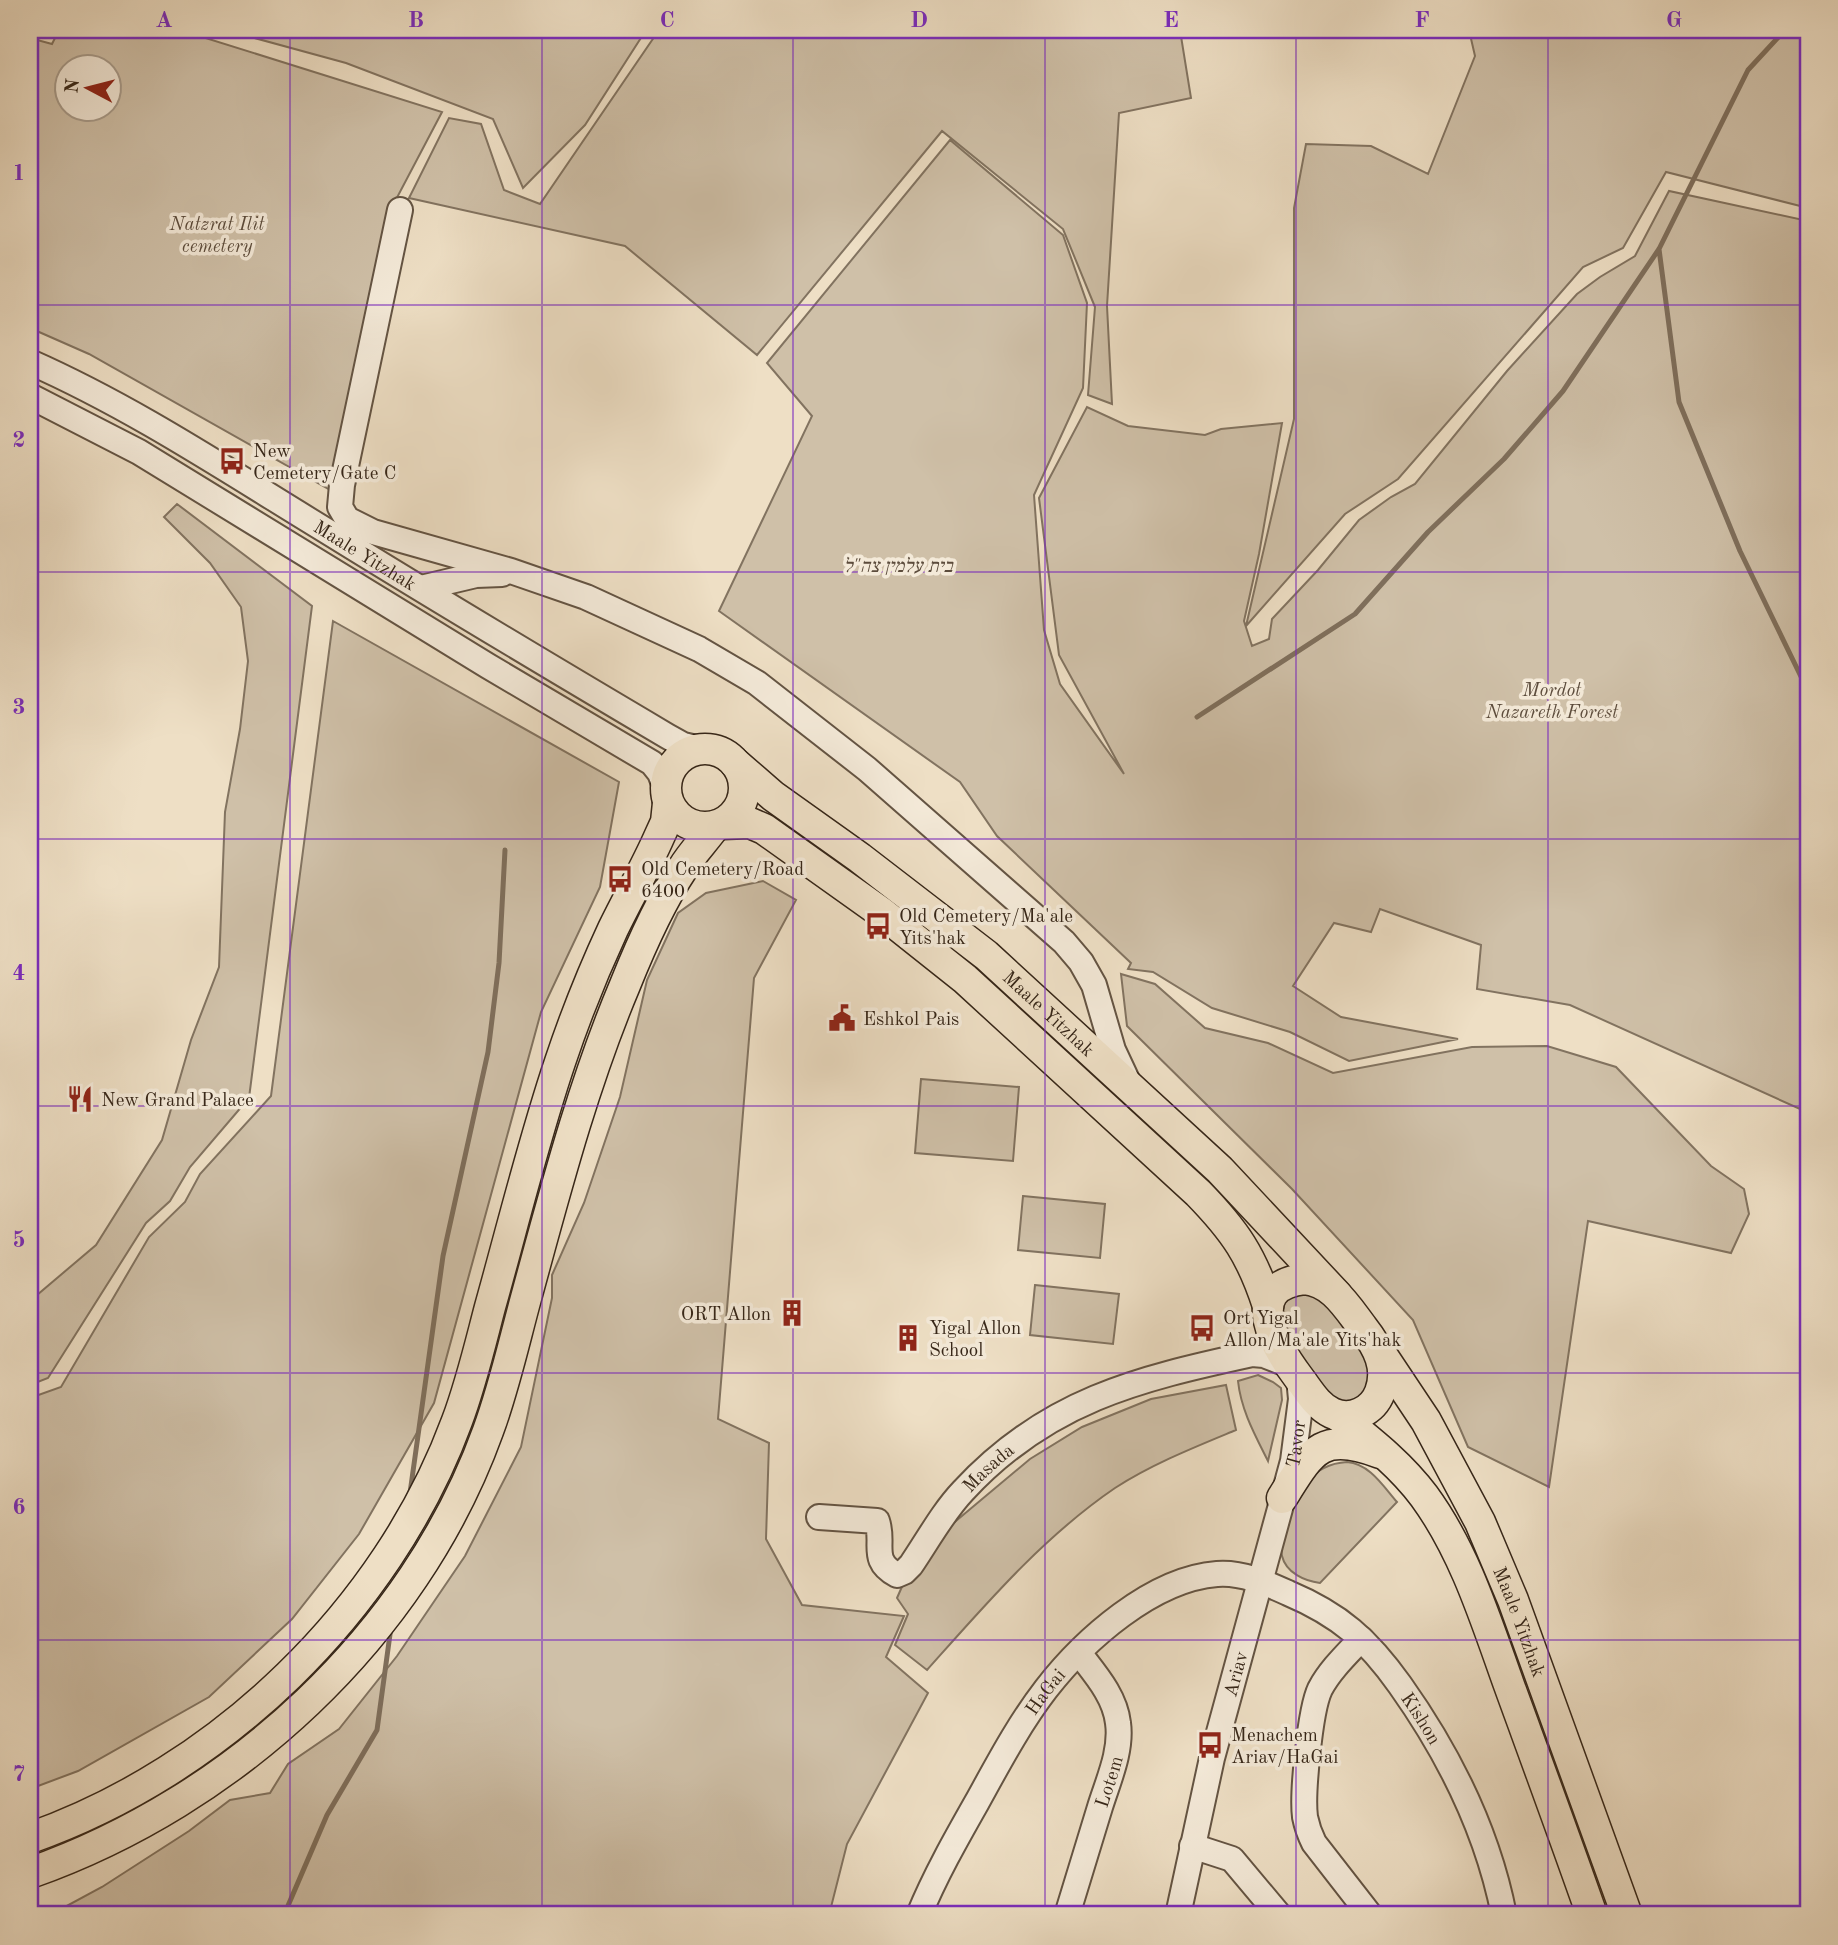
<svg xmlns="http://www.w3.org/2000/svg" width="1838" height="1945" viewBox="0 0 1838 1945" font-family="'Old Standard TT','Frank Ruhl Libre',serif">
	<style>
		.green { fill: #cfc0a8; stroke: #827360; stroke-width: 2; fill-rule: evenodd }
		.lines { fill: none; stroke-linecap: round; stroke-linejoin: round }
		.stream { stroke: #7f6f5c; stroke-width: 5 }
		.minor-casing { stroke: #645443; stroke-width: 28 }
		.major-casing { stroke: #362618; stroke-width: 33 }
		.minor { stroke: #f4ead9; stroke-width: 24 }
		.major { stroke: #eedfc5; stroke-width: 30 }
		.grid { fill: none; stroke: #7b2cbf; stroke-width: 2; stroke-opacity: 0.55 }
		.labels { text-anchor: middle; stroke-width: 7; stroke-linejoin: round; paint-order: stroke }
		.park-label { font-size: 19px; font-style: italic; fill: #5c4c3c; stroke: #f4ead9 }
		.poi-label { font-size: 19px; fill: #362618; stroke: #f4ead9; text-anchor: start }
		.street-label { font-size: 19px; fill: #362618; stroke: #f4ead9 }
		.neatline { fill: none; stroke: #7b2cbf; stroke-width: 2.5 }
		.grid-label { font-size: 23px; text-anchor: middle; font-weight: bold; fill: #7b2cbf }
	</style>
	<rect width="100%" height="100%" fill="#eedfc5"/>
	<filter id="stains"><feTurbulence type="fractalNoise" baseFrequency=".00286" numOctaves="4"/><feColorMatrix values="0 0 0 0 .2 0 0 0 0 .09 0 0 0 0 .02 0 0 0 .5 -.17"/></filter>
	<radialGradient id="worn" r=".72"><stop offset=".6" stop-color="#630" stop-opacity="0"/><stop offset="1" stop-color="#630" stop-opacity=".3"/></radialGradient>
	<path class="green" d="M59 30H180L442 112 392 207 332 491 89 354 30 328V38L52 44ZM66 66H108V108H66Z
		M225 30H646L585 125 523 188 493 119 346 63Z
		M659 30H1180L1191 98 1119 113 1107 306 1112 404 1088 395 1095 307 1063 229 942 131 757 355 625 246 409 198 449 118 481 124 504 190 540 204Z
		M1469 30H1808V130L1805 134 1808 135V208L1666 172 1623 248 1583 267 1398 479 1345 514 1246 626 1294 419V208L1306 144 1371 146 1428 174 1475 56Z
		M950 140 1063 235 1087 303 1083 388 1034 495 1044 630 1060 684 1124 774 1059 655 1039 498 1087 407 1128 426 1205 435 1221 429 1282 423 1259 554 1244 621 1252 646 1269 639 1272 619 1318 570 1359 520 1391 497 1415 484 1507 371 1577 294 1600 277 1635 256 1669 191 1808 221V1096L1800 1109 1570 1005 1477 989 1481 945 1380 909 1371 932 1334 923 1293 986 1341 1017 1458 1039 1349 1061 1290 1032 1212 1008 1153 972 1128 969 1131 963 997 836 960 782 719 611 812 416 767 363Z
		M177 504 312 606 249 1098 190 1167 170 1201 146 1223 48 1378 30 1385V1301L96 1245 162 1140 191 1040 219 967 225 812 240 729 248 661 241 607 210 563 164 517Z
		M333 621 619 782 600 887 541 1012 434 1403 359 1534 292 1619 209 1697 78 1771 30 1789V1398L61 1387 149 1237 185 1202 200 1174 271 1096Z
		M763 881 796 900 754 978 718 1419 769 1443 766 1539 802 1605 904 1616 886 1657 928 1693 847 1844 829 1915H50L102 1887 189 1831 230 1800 270 1793 288 1764 339 1729 397 1656 465 1556 521 1447 552 1298V1275L584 1203 620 1097 647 980 678 913 706 893Z
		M1121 974 1155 984 1205 1028 1268 1043 1333 1073 1472 1047 1547 1046 1616 1067 1711 1166 1744 1189 1749 1214 1731 1253 1588 1221 1549 1487 1468 1447 1413 1320 1292 1189 1127 1026Z
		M921 1079 1019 1087 1013 1161 915 1153Z
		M1023 1196 1105 1204 1100 1258 1018 1250Z
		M1035 1285 1119 1294 1113 1344 1030 1335Z
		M1312 1293C1329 1306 1367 1347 1369 1370 1371 1385 1360 1405 1342 1402 1336 1401 1330 1394 1325 1389 1312 1376 1273 1323 1283 1305 1289 1294 1301 1294 1312 1293Z
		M1258 1375 1273 1382 1281 1388 1282 1400 1268 1461C1255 1435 1241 1410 1238 1381Z
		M1226 1385 1236 1430C1195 1447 1152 1464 1115 1488 1043 1537 985 1605 927 1670L895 1645 908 1614 897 1598 908 1573 932 1541 1030 1459 1082 1427 1151 1399Z
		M1347 1462C1370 1464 1383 1486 1397 1502L1320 1583C1305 1581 1286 1573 1282 1556 1280 1548 1284 1537 1286 1529 1292 1496 1310 1464 1347 1462Z"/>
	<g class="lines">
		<path class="stream" d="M1659 249 1679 402 1740 551 1808 691
			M1197 717 1355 614 1428 532 1504 459 1563 391 1659 249 1748 70 1785 30
			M410 1493 443 1256 488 1052 499 963 505 850
			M284 1915 327 1815 377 1730 391 1627"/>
		<defs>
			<g id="minor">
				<path d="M400 210 342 485 340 507 347 519 373 532 511 571 586 597 699 649 757 683 867 769 1064 942 1081 962 1094 985 1113 1050 1128 1082"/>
				<path id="s1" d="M30 362C134 408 228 471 325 530 438 600 552 668 667 736L683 745 701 749"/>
				<path d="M30 396 139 452 488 666 652 763 660 773 666 789"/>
				<path d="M421 588 476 575 502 574"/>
				<path id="s2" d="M819 1517 877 1521C885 1544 869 1560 897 1575L904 1572 911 1565C928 1540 943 1512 963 1491 1046 1401 1137 1379 1252 1354L1264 1355 1289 1365"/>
				<path d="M1361 1639C1347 1654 1330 1670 1320 1689 1310 1710 1302 1794 1305 1817 1307 1827 1310 1835 1314 1843L1370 1915"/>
				<path d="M1192 1846 1232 1859 1279 1915"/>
				<path id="s3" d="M919 1915C935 1876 956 1839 977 1802 998 1764 1019 1724 1046 1689 1084 1640 1152 1579 1217 1574 1242 1572 1266 1583 1288 1593 1340 1615 1368 1640 1400 1685 1449 1754 1488 1833 1504 1915"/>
				<path id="s4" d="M1067 1915C1078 1879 1089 1843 1100 1807 1108 1781 1122 1751 1118 1723 1115 1696 1095 1674 1079 1653"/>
				<path id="s5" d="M1178 1915 1212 1758 1293 1461 1301 1399 1299 1378"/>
			</g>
			<g id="major">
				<circle cx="705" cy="788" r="39"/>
				<path id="s6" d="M735 763 773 796 860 858 986 955 1220 1170 1337 1295"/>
				<path d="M722 824 750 823 764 829 882 913 965 979 1198 1193C1235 1231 1252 1256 1268 1306"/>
				<path d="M1304 1279C1332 1281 1347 1307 1363 1328 1378 1347 1389 1368 1380 1392 1373 1411 1351 1422 1332 1413 1317 1406 1309 1391 1299 1378 1277 1349 1239 1287 1304 1279Z"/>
				<path id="s7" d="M1376 1346 1426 1421 1480 1522 1513 1600 1627 1915"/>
				<path d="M1339 1416C1370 1441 1400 1464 1424 1496 1465 1552 1486 1621 1509 1685 1537 1762 1565 1838 1592 1915"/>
				<path d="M1282 1498C1312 1450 1321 1431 1380 1453"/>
				<path d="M30 1838C220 1771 387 1611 457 1421 471 1384 480 1345 490 1307 513 1225 533 1142 560 1062 575 1017 593 972 613 929 628 898 646 867 660 835L666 822 668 803"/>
				<path d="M30 1873C234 1801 414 1636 488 1431 504 1388 514 1342 526 1298 555 1192 582 1087 625 985 641 945 659 904 683 868 692 853 705 840 715 826"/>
			</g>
		</defs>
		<use href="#minor" class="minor-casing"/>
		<use href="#major" class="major-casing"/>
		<use href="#minor" class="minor"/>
		<use href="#major" class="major"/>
	</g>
	<path class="grid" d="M290 30V1915M542 30V1915M793 30V1915M1045 30V1915M1296 30V1915M1548 30V1915M30 305H1808M30 572H1808M30 839H1808M30 1106H1808M30 1373H1808M30 1640H1808"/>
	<defs>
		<symbol id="bus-bare" viewBox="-9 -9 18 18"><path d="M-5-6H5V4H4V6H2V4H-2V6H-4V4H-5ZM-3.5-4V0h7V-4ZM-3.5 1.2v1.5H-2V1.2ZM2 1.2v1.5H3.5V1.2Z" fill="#8f2418" stroke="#f4ead9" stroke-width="2.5" paint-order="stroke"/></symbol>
		<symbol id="civic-bare" viewBox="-9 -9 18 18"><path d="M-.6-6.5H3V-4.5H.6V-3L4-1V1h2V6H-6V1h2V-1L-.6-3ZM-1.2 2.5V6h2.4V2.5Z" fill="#8f2418" stroke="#f4ead9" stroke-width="2.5" paint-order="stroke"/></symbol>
		<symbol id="restaurant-bare" viewBox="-9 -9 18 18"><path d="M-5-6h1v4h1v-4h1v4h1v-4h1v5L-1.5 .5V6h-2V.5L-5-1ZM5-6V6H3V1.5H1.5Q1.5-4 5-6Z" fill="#8f2418" stroke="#f4ead9" stroke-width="2.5" paint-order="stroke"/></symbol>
		<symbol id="building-bare" viewBox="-9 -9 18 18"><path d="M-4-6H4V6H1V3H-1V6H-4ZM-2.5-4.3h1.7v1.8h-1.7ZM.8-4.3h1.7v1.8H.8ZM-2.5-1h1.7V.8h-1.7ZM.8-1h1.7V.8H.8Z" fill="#8f2418" stroke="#f4ead9" stroke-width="2.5" paint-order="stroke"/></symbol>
	</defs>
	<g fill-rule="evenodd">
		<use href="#bus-bare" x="213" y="442" width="38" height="38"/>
		<use href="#bus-bare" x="601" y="860" width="38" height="38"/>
		<use href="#bus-bare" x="859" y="907" width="38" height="38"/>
		<use href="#civic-bare" x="823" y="999" width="38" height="38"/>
		<use href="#restaurant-bare" x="61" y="1080" width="38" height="38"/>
		<use href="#building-bare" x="773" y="1294" width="38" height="38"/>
		<use href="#bus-bare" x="1183" y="1309" width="38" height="38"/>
		<use href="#building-bare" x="889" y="1319" width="38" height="38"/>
		<use href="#bus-bare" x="1191" y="1726" width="38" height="38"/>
	</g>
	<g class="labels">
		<g class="park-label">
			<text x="217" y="230">Natzrat Ilit<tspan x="217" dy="22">cemetery</tspan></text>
			<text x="898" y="572">בית עלמין צה"ל</text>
			<text x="1552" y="696">Mordot<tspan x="1552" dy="22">Nazareth Forest</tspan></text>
		</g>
		<g class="poi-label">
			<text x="253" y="457">New<tspan x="253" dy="22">Cemetery/Gate C</tspan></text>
			<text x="641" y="875">Old Cemetery/Road<tspan x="641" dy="22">6400</tspan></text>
			<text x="899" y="922">Old Cemetery/Ma'ale<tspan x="899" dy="22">Yits'hak</tspan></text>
			<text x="863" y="1025">Eshkol Pais</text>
			<text x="101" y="1106">New Grand Palace</text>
			<text x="771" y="1320" text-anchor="end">ORT Allon</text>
			<text x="1223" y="1324">Ort Yigal<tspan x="1223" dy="22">Allon/Ma'ale Yits'hak</tspan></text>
			<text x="929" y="1334">Yigal Allon<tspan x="929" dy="22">School</tspan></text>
			<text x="1231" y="1741">Menachem<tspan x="1231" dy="22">Ariav/HaGai</tspan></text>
		</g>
		<g class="street-label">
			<text dy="7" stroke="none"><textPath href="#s1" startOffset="387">Maale Yitzhak</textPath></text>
			<text dy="7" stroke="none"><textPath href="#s6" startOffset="402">Maale Yitzhak</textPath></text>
			<text dy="7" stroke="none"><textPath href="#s5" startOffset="486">Tavor</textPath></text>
			<text dy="7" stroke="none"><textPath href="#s2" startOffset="262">Masada</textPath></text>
			<text dy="7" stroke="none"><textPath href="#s7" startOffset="312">Maale Yitzhak</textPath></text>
			<text dy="7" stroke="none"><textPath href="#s5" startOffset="248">Ariav</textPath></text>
			<text dy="7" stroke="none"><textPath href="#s3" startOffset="257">HaGai</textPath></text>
			<text dy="7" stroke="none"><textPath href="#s3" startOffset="732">Kishon</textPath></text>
			<text dy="7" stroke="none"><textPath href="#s4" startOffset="140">Lotem</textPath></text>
		</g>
	</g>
	<rect width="1838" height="1945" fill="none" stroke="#eedfc5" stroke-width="77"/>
	<g transform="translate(88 88) rotate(277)"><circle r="33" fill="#f4ead9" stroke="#a89c8c" stroke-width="2"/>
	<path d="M0-5L12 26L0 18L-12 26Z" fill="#8f2418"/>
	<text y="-10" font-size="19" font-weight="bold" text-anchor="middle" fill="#362618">N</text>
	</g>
	<rect x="38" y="38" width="1762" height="1868" class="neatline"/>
	<g class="grid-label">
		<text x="164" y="27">A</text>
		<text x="416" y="27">B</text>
		<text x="667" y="27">C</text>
		<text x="919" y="27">D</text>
		<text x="1171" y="27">E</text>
		<text x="1422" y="27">F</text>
		<text x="1674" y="27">G</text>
		<text x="19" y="180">1</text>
		<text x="19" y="447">2</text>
		<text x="19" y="714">3</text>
		<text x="19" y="980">4</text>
		<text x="19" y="1247">5</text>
		<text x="19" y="1514">6</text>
		<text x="19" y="1781">7</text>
	</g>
	<rect width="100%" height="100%" filter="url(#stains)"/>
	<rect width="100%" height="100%" fill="url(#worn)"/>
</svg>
